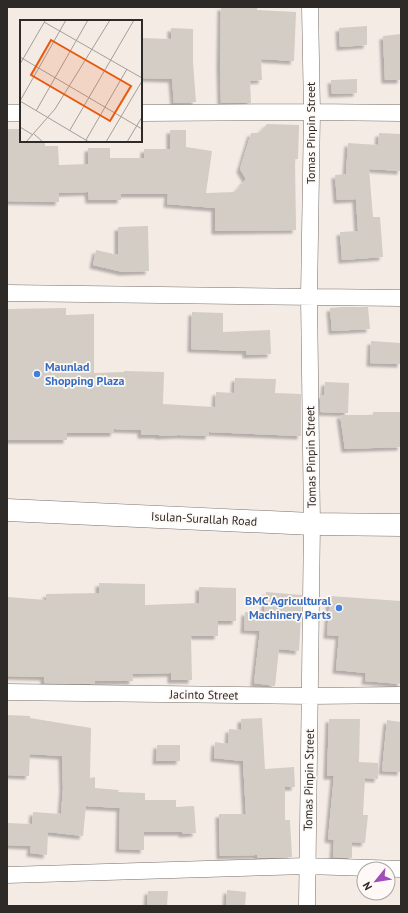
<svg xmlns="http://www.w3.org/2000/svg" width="408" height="913" viewBox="0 0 408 913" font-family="'PT Sans',sans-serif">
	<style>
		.building { fill: #d3cdc6; filter: url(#shadow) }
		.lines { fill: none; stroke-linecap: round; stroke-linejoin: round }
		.minor-casing { stroke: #78706b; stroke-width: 17 }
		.trunk-casing { stroke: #78706b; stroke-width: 23 }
		.minor { stroke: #fff; stroke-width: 16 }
		.trunk { stroke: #fff; stroke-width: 22 }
		.shop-dot { fill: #3f7fe0; stroke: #fef9f6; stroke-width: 1.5 }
		.labels { text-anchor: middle; stroke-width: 3.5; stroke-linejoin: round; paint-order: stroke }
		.street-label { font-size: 12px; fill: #2d2a28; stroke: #fef9f6 }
		.shop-label { font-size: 12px; font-weight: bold; fill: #366cbe; stroke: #fef9f6; text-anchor: start }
		.inset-road { fill: none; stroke: #a49e99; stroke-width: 1 }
		.view { fill: #e8590c; fill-opacity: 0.15; stroke: #e8590c; stroke-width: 2 }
		.inset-edge { fill: none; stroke: #2d2a28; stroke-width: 2 }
	</style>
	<defs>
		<filter id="shadow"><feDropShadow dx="-3.5" dy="3.5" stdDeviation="1" flood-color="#0004"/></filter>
	</defs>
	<rect width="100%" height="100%" fill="#f4ebe5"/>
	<path class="building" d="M221 7H257V10L296 12 294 61 261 59 262 80 250 81 251 103H221L220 63Z
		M367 26V45L340 47 339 28Z
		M171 28 193 29V62L196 102 174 103 172 79 141 78V38L171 39Z
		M401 34V80H385L383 36Z
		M357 79V93L332 94 331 80Z
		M267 124 299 125 298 159H295L296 230 215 231V208L167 204 168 194H121V200H89L88 192 59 193V202L7 201V129H21V141H45V146H58L59 165 88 164V148H110V158H144V149H170V130H186V147L212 151 206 193 235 192 246 179 240 169 251 133H259Z
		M379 133 401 134V171L369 169 373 217H380L383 257 342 260 340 232 358 231 356 199 337 200 335 175 346 174 348 143 378 145Z
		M148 226 149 271 123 272 93 265 96 250 118 255V227Z
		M342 307H368L370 329 332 331 330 308Z
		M66 308V315L94 314V373L124 372V371L164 372 163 404 215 407 216 392 234 393 235 378 276 379 275 393 301 394V436L209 432V436L179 435 159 436V435H141V430L114 429V433H67V440H7V309Z
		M192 312 223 313V332L270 330 271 354 246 355V351L191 349Z
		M371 341 401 343V364L370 363Z
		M325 382 349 383 348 413 320 412V395H324Z
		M373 412H401V447L345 449 340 415H373Z
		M99 583 145 584V605L199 603V587L236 588V621H218V636H191L192 680H171V673L132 674 133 681H95V684L44 683V677L7 676V597L46 600V594L99 593Z
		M266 592 302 595 299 651 279 649 275 686 254 683 260 631 244 630 245 612 264 614Z
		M330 596 401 601V684L365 681 366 673 336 670 339 636 327 635Z
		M7 715 30 716V718L91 728 90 778 95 777V788L119 790 118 792 145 793V800H176V807L194 806 196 833 182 834V832H144V850L119 849 120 808 86 806 83 836 48 832 47 855 30 853 31 846 7 845V823L32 824 33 812 61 814 63 788 62 756 30 754 29 776 7 775Z
		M262 718 265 769 294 767 295 787H285V820H290L292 857 258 858 257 855 220 856 219 814H246L243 761 214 758 215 742 228 744 229 729 241 730V719Z
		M329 719H360L359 762 378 763V779L365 778 363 815H368L365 843 352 842V858L333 857 334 840 328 839 334 776H327Z
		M387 720 401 722V772L382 771Z
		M157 745H180V761H156Z
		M227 890 246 892 245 906H226Z
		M148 891H168L167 906H147Z"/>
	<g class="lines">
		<defs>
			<path id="minor" d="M7 113H21
				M141 113 312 112 401 113
				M7 293 401 298
				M7 692 311 696 401 695
				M7 875 307 866 401 869
				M307 906 312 524 309 297 312 112 310 7"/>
			<path id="trunk" d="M7 510 312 524 401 525"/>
		</defs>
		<use href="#minor" class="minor-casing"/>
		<use href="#trunk" class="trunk-casing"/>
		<use href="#minor" class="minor"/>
		<use href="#trunk" class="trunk"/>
	</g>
	<g class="shop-dot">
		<circle cx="37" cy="374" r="4"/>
		<circle cx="339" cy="608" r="4"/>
	</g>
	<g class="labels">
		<g class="street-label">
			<text transform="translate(311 133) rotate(-90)" y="4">Tomas Pinpin Street</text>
			<text transform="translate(311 457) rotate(-91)" y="4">Tomas Pinpin Street</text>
			<text transform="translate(204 519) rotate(3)" y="4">Isulan-Surallah Road</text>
			<text transform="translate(204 695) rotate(1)" y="4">Jacinto Street</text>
			<text transform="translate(309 780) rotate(-89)" y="4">Tomas Pinpin Street</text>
		</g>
		<g class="shop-label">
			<text x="45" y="371">Maunlad<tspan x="45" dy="14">Shopping Plaza</tspan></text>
			<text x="331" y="605" text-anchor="end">BMC Agricultural<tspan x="331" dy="14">Machinery Parts</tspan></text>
		</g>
	</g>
	<g transform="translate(20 20)">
		<rect width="122" height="122" fill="#f4ebe5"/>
		<path class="inset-road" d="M24 2 122 58M0 37 122 109M0 44 25 1M0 81 46 0M0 81 69 122M16 91 68 0M0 107 13 115M50 110 114 0M14 114 23 122M66 120 107 49M6 122 35 89 90 0M86 122 122 61M107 122 122 97"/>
		<path class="view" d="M31 20 111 66 90 101 11 55Z"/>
		<rect width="122" height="122" class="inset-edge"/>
	</g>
	<rect width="408" height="913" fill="none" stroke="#2d2a28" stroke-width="16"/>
	<g transform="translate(376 881) rotate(240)"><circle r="19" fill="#fef9f6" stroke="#aaa6a4"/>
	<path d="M0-3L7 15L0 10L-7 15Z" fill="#a04cba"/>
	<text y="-6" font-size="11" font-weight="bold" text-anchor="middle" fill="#2d2a28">N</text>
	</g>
</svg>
